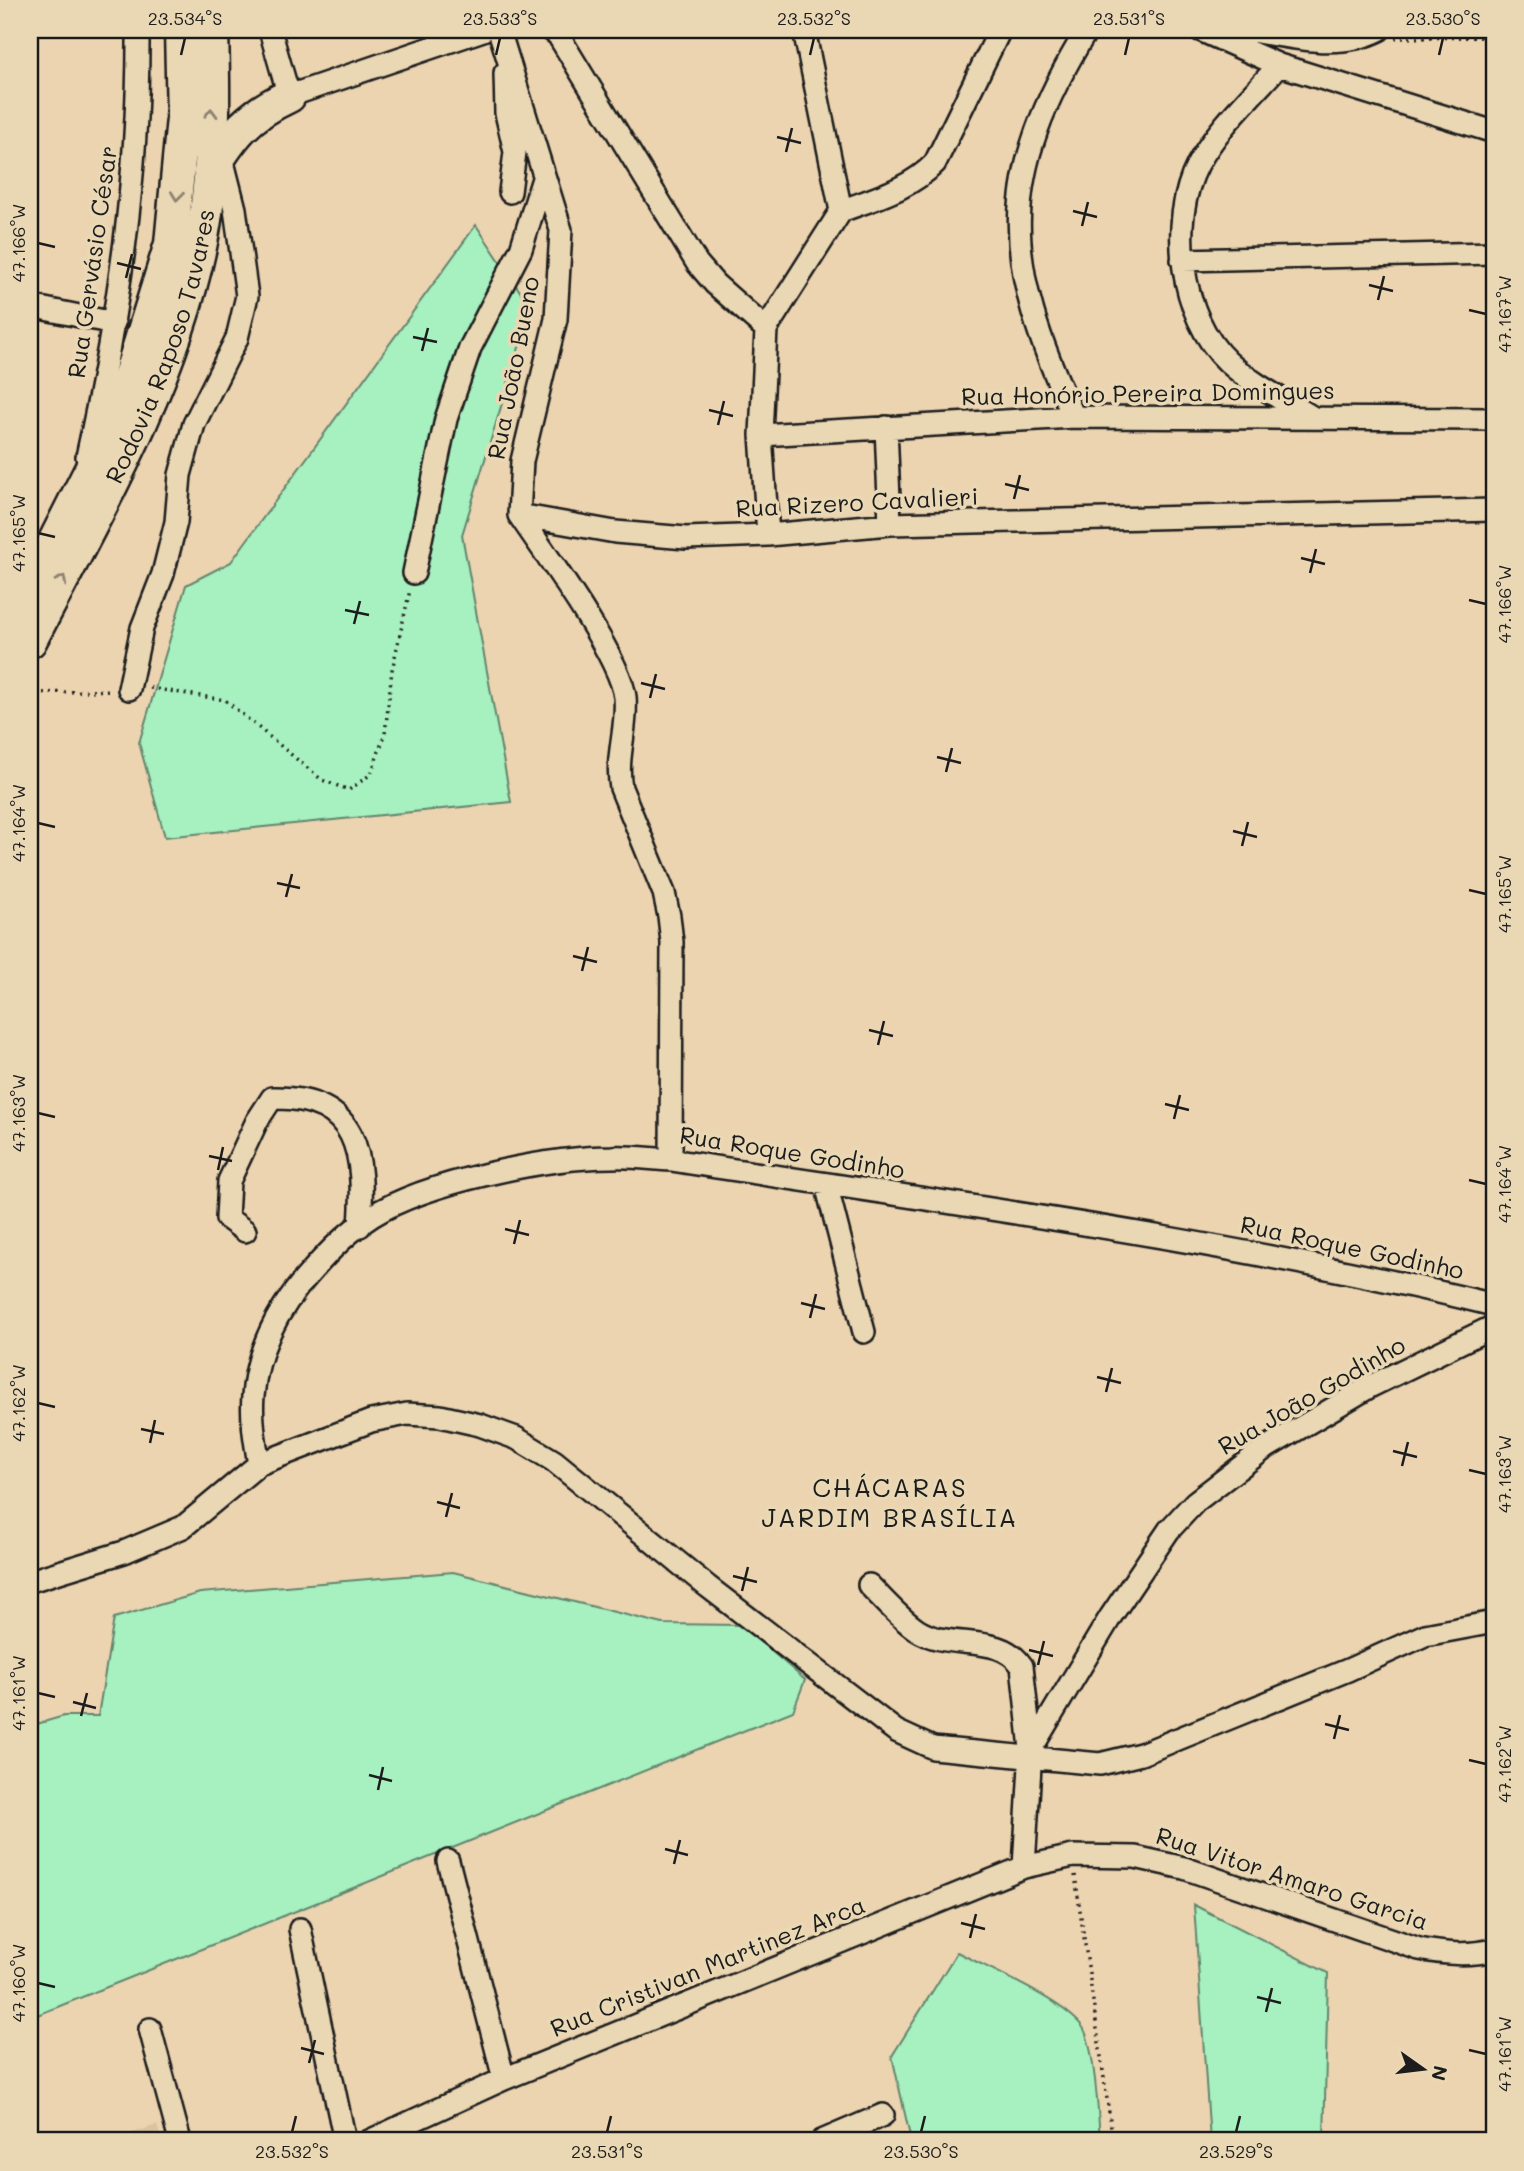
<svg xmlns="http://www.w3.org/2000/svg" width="1524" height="2171" viewBox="0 0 1524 2171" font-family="Mali,sans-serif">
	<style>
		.built { fill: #ddc2a1 }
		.green { fill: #a7f0bf; stroke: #62866e; stroke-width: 2 }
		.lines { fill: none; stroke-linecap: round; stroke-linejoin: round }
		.minor-casing { stroke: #1c1c1c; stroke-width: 26 }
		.highway-casing { stroke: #1c1c1c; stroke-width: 37 }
		.path { stroke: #1c1c1c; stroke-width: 3.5; stroke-dasharray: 2 5; stroke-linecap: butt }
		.minor { stroke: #ead8b5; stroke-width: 21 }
		.highway { stroke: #ead8b5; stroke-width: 32 }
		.oneway { stroke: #8d8370 }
		.ticks { fill: none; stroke: #1c1c1c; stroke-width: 2.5 }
		.labels { text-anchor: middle; stroke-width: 7; stroke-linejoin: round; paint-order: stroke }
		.street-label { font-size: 24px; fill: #1c1c1c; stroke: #ead8b5 }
		.neighbourhood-label { font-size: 26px; letter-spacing: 2px; fill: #1c1c1c; stroke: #ead8b5 }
		.neatline { fill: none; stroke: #1c1c1c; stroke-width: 2.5 }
		.ticks-label { font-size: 18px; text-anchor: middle; fill: #1c1c1c }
	</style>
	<rect width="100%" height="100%" fill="#ecd4b1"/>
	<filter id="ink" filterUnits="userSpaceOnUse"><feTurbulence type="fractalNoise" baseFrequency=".0143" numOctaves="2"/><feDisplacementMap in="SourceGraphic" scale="14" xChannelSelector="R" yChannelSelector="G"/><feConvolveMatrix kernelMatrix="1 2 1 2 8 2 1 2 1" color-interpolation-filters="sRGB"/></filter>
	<g filter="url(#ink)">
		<path class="built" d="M157 2125 162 2141H117L116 2138Z"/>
		<path class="green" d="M476 225 531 308 462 535 511 802 165 837 139 743 186 585 231 562Z
			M453 1572 663 1624 741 1625 805 1680 793 1711 30 2018V1726L64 1716H98L114 1618 200 1593Z
			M1194 1905 1328 1973 1324 2141H1210Z
			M957 1952C989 1969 1061 1999 1082 2026 1094 2041 1099 2119 1100 2141H911L892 2056Z"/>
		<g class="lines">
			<defs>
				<path id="minor" d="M270 30 289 96 483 30
					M499 30 561 230 556 319 522 461 519 515
					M551 30 558 35 697 263 715 284 766 329 761 435 768 535
					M1200 30 1279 65 1494 132
					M1245 30C1289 36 1338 51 1379 30
					M1279 65C1252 96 1218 127 1198 164 1168 221 1180 317 1228 362 1252 384 1284 400 1312 417
					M505 73 506 113 515 152 510 192
					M841 211C875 198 910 189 935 163L1000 30
					M1182 260 1494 253
					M30 306 114 323
					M766 329 841 211 804 30
					M1074 417C1002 262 996 178 1087 30
					M886 427 890 524
					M761 435 1074 417 1494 419
					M87 457C118 314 139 177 138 30
					M519 515 615 532 686 538 768 535 890 524 1494 510
					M519 515C545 553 620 656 625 697 628 728 615 757 621 788L664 893 669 916 672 942 671 1160
					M414 573 446 419 470 348 521 249 544 175
					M129 689 142 628 163 574 176 522 180 475 194 424 237 338 247 296 235 209 221 154
					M826 1184 864 1332
					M245 1231 227 1218 229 1181 257 1121 272 1098C360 1096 365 1156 360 1226
					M259 1464C255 1441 251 1419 253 1396 257 1349 279 1307 310 1273 328 1252 349 1231 372 1216 426 1182 549 1157 612 1157 632 1156 651 1159 671 1160 946 1203 1223 1239 1494 1305
					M30 1581 124 1552 183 1527 259 1464 371 1421 407 1414 440 1416 480 1425 516 1438 554 1461 707 1586 896 1731 933 1748 1100 1764 1141 1754 1348 1670 1425 1635 1494 1622
					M869 1585C884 1600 899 1618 917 1630 949 1651 1000 1632 1022 1666L1031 1749
					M448 1861 504 2079
					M1024 1867 1031 1749 1111 1616 1169 1530 1195 1502 1264 1449 1371 1386 1494 1326
					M300 1929 345 2141
					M150 2029 180 2141
					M369 2141 504 2079 1024 1867 1073 1856 1135 1857 1184 1868 1419 1949C1445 1954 1468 1956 1494 1950
					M822 2141 883 2115"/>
				<g id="highway">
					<path d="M210 172C233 134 248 115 289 96"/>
					<path d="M30 590 117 418 171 244 183 118 181 30"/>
					<path id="s1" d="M30 641C96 514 170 388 200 247 215 177 214 101 212 30"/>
				</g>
			</defs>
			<use href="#minor" class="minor-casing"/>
			<use href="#highway" class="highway-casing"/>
			<path class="path" d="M1395 38 1494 37
				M150 688 225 700 322 780 349 790 371 774 385 734 392 670 410 590
				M30 698 42 693 111 690
				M1075 1875 1113 2141"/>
			<use href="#minor" class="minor"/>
			<use href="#highway" class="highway"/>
		</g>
		<defs><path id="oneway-chevron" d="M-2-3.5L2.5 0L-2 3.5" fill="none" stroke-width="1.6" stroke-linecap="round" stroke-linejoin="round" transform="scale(1.75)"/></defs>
		<g class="oneway">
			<use href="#oneway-chevron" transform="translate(211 113) rotate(-89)"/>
			<use href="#oneway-chevron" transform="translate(177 196) rotate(97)"/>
			<use href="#oneway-chevron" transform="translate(62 580) rotate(-62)"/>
		</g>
	</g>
	<path class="ticks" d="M181 55 185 38M496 55 500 38M810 55 814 38M1125 55 1129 38M1439 55 1443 38M777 137 801 143M786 152 792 128M1073 211 1097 217M1082 226 1088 202M38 243 55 247M117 263 141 269M126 278 132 254M1369 285 1393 291M1378 300 1384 276M1469 310 1486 314M413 337 437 342M422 351 428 328M709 410 733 416M718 425 724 401M1005 484 1029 490M1014 499 1020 475M38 533 55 537M1301 558 1325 564M1310 573 1316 549M1469 600 1486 604M345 610 369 615M354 624 360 601M641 683 665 689M650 698 656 674M937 757 961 763M946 772 952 748M38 823 55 827M1233 831 1257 837M1242 846 1248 822M277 883 300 888M1469 890 1486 894M286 897 292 874M573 956 597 962M582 971 588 947M869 1030 893 1036M878 1045 884 1021M1165 1104 1189 1110M38 1113 55 1117M1174 1119 1180 1095M209 1156 232 1161M218 1170 223 1147M1469 1180 1486 1184M505 1229 529 1235M514 1244 520 1220M801 1303 825 1309M810 1318 816 1294M1097 1377 1121 1383M1106 1392 1112 1368M38 1403 55 1407M141 1429 164 1434M150 1443 155 1420M1393 1451 1417 1457M1402 1466 1408 1442M1469 1470 1486 1474M437 1502 460 1508M446 1517 452 1493M733 1576 757 1582M742 1591 748 1567M1029 1650 1053 1656M1038 1665 1044 1641M38 1693 55 1697M73 1702 96 1708M81 1716 87 1693M1325 1724 1349 1730M1334 1739 1340 1715M1469 1760 1486 1764M369 1775 392 1781M378 1790 383 1767M665 1849 688 1855M674 1864 680 1840M961 1923 985 1929M970 1938 976 1914M38 1983 55 1987M1257 1997 1281 2003M1266 2012 1272 1988M301 2048 324 2054M1469 2050 1486 2054M309 2063 315 2040M292 2132 296 2116M607 2132 611 2116M921 2132 925 2116M1236 2132 1240 2116"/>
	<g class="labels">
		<g class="street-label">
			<text transform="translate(93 262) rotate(-82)" y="8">Rua Gervásio César</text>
			<text dy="8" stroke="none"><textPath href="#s1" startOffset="324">Rodovia Raposo Tavares</textPath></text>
			<text transform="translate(514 368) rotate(-79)" y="8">Rua João Bueno</text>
			<text transform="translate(1148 394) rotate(-1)" y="8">Rua Honório Pereira Domingues</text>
			<text transform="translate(857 503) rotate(-3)" y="8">Rua Rizero Cavalieri</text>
			<text transform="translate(792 1153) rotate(9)" y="8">Rua Roque Godinho</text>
			<text transform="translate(1352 1248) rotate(12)" y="8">Rua Roque Godinho</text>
			<text transform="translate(1312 1396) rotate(-30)" y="8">Rua João Godinho</text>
			<text transform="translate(1292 1879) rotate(18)" y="8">Rua Vitor Amaro Garcia</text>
			<text transform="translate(708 1967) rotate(-22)" y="8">Rua Cristivan Martinez Arca</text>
		</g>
		<g class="neighbourhood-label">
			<text x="890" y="1497">CHÁCARAS<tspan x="890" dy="30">JARDIM BRASÍLIA</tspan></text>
		</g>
	</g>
	<rect width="1524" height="2171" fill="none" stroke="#ead8b5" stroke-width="77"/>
	<g transform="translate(1423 2069) rotate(104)" stroke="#ead8b5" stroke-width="5" paint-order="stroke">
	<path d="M0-5L12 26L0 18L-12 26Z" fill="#1c1c1c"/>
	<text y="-10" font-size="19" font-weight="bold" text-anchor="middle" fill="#1c1c1c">N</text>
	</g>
	<rect x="38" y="38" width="1448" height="2094" class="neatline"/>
	<g class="ticks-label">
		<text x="185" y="25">23.534°S</text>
		<text x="500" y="25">23.533°S</text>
		<text x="814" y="25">23.532°S</text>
		<text x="1129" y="25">23.531°S</text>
		<text x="1443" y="25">23.530°S</text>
		<text transform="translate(19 243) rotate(-90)" y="6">47.166°W</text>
		<text transform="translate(1505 314) rotate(-90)" y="6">47.167°W</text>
		<text transform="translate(19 533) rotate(-90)" y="6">47.165°W</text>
		<text transform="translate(1505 604) rotate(-90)" y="6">47.166°W</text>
		<text transform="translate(19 823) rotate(-90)" y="6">47.164°W</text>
		<text transform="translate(1505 894) rotate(-90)" y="6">47.165°W</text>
		<text transform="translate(19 1113) rotate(-90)" y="6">47.163°W</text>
		<text transform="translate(1505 1184) rotate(-90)" y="6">47.164°W</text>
		<text transform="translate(19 1403) rotate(-90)" y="6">47.162°W</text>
		<text transform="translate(1505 1474) rotate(-90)" y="6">47.163°W</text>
		<text transform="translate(19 1693) rotate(-90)" y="6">47.161°W</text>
		<text transform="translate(1505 1764) rotate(-90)" y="6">47.162°W</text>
		<text transform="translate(19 1983) rotate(-90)" y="6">47.160°W</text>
		<text transform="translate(1505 2054) rotate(-90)" y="6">47.161°W</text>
		<text x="292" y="2158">23.532°S</text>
		<text x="607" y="2158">23.531°S</text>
		<text x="921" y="2158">23.530°S</text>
		<text x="1236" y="2158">23.529°S</text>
	</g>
</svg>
